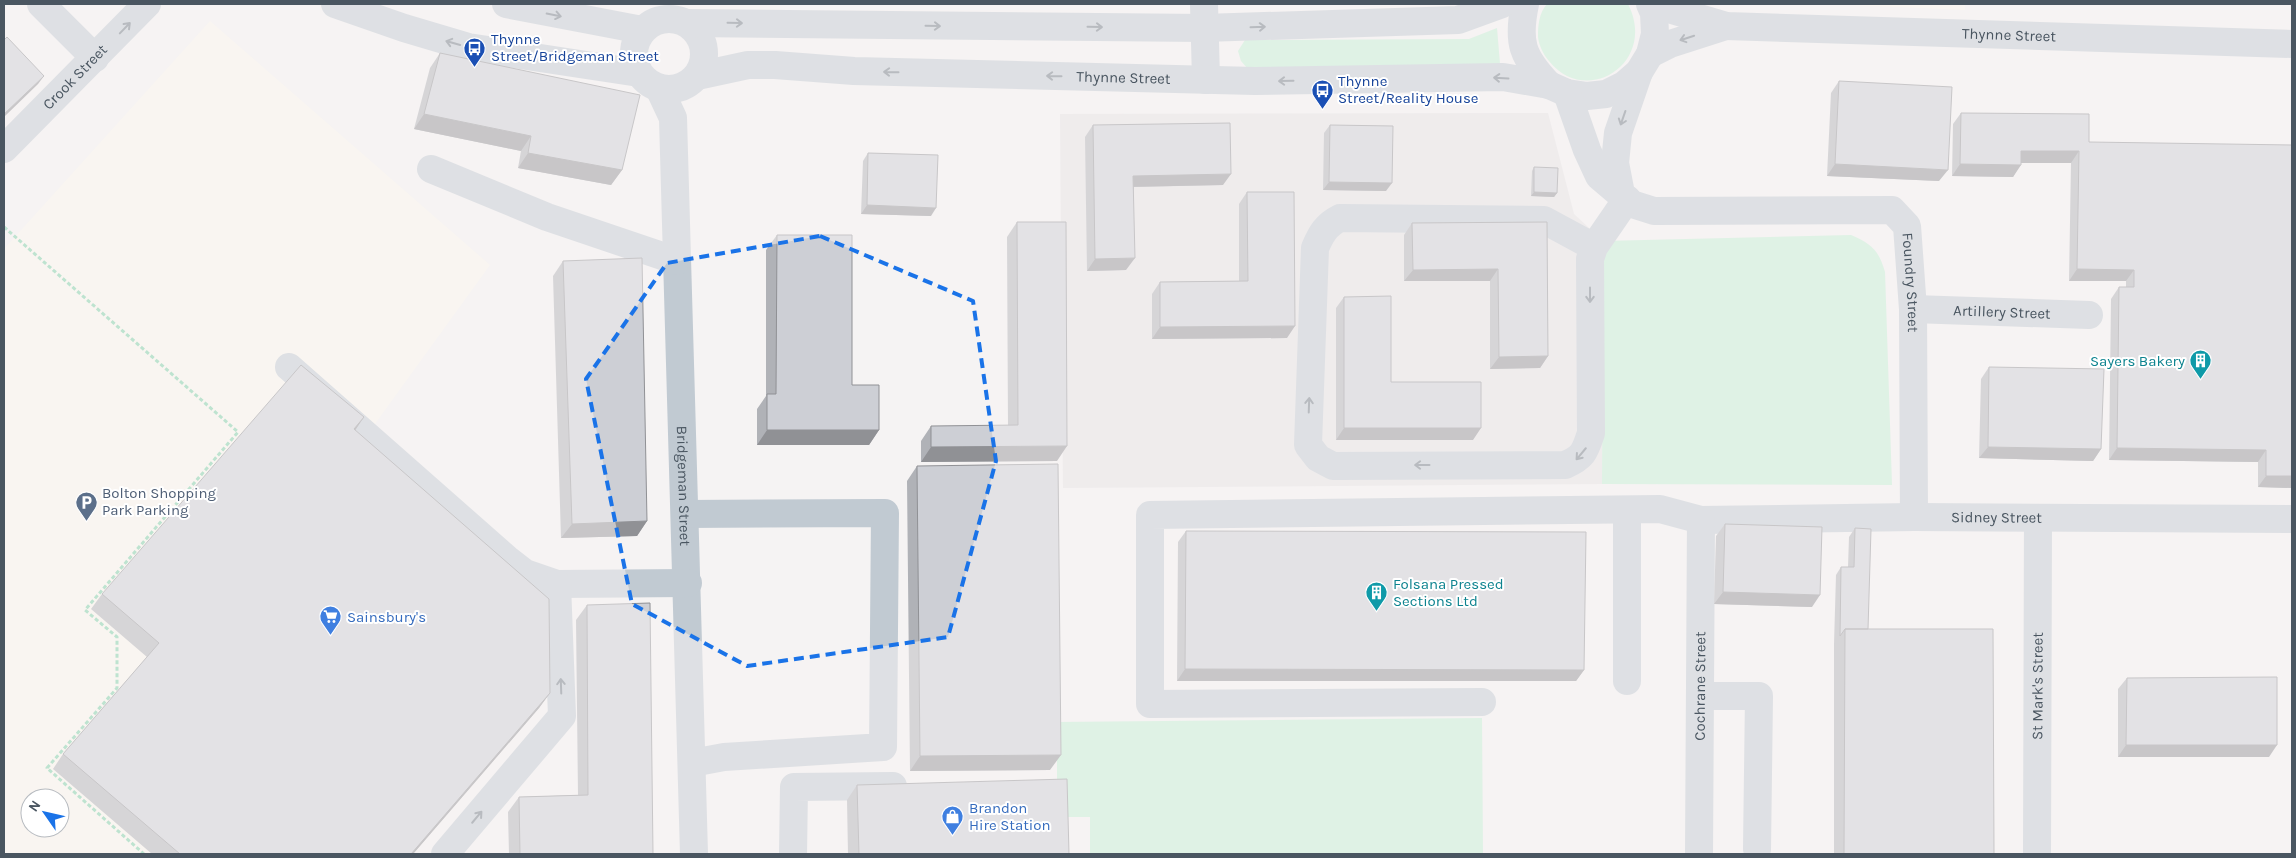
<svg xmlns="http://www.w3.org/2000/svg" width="2296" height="858" viewBox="0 0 2296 858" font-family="Karla,sans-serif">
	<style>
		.commercial { fill: #fdf9ef; fill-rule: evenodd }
		.education { fill: #e6e4e5 }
		.green { fill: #c3f1d5 }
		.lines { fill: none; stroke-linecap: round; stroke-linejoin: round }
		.path { stroke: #7ad0a6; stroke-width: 3; stroke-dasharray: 4 2.5; stroke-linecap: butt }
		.minor { stroke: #c1cad2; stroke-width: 28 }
		.wall { fill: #b0b2b7 }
		.shaded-wall { fill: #909195 }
		.building { fill: #cdcfd5; stroke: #909195 }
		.oneway { stroke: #6e7983 }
		.marked { fill: none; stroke: #1a73e8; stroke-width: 4; stroke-dasharray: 10 6; stroke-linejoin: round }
		.labels { text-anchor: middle; stroke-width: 4; stroke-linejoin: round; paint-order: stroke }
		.street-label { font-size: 15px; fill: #4a5661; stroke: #fff }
		.transit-label { font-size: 15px; fill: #164399; stroke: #fff; text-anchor: start }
		.culture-label { font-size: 15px; fill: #0d838f; stroke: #fff; text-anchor: end }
		.service-label { font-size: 15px; fill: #4e5e75; stroke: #fff; text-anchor: start }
		.shop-label { font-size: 15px; fill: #366cbe; stroke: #fff; text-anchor: start }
	</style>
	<rect width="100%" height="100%" fill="#f5f3f3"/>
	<path class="commercial" d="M1828 4H1965V10Z
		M210 21 490 265 372 428 538 614 539 708 413 854H4V249ZM30 798H60V828H30Z"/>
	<path class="education" d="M1548 113 1574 214 1603 241 1602 484 1063 488 1060 114Z"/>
	<path class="green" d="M1547 4H1628C1658 63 1586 108 1549 61 1543 54 1539 45 1538 37 1538 25 1539 13 1547 4Z
		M1497 28 1500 64 1248 69 1241 61 1238 51 1245 40 1469 39Z
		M1851 235C1872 244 1879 251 1885 272L1892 485 1602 484 1603 241Z
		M1482 718 1483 854H1090V817H1057V722Z"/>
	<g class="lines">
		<path class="path" d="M4 227 238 432 85 610 117 637V688L47 768 144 854"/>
		<g class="minor">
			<path d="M41 4 95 58"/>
			<path d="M335 4 404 28 468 47 639 73"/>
			<path d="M506 4 642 30"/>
			<path d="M1204 4 1206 80"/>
			<path d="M1525 4C1517 42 1522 57 1549 85"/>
			<path id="s1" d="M1661 4 1669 9 1726 26 2292 44"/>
			<circle cx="669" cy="54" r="35"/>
			<path d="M687 23 1204 28 1458 20 1502 4"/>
			<path d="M1650 54 1670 44 1726 26"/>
			<path id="s2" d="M697 76 748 65H775L854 71 1255 81 1503 77 1549 85 1567 93 1587 96 1606 94 1624 85 1639 72 1650 54 1655 34 1654 13 1650 4"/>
			<path id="s3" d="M659 88 673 118 694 854"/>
			<path id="s4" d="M1567 93 1587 150 1599 176 1632 204 1654 211 1892 210 1907 226 1913 309 1914 517"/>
			<path id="s5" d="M4 149 147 4"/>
			<path d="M431 169 547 217 677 261"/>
			<path d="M1621 194 1615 163 1618 133 1639 72"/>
			<path d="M1594 247 1544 220 1340 218C1326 225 1321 234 1315 248L1308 445 1318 458 1333 466 1565 465C1584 457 1585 451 1591 433L1590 259 1594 247 1627 199"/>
			<path id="s6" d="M1913 309 2089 315"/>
			<path d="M289 367 507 559 525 573 557 584 688 583"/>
			<path d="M1627 510V681"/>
			<path d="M685 514 885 513 883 747 724 757 692 763"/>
			<path d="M1700 696H1759L1757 849"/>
			<path id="s7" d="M1482 702 1150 704V515L1660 509 1701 520 1914 517 2292 519"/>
			<path d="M445 854 562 716 557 584"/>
			<path d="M793 854 794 787 893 786"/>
			<path id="s8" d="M1699 854 1701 520"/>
			<path id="s9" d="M2037 854 2038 518"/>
		</g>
	</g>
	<path class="wall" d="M440 53 622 170 611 185 518 168 521 151 414 129 430 68Z
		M1839 81 1939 181 1827 176 1831 93Z
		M1961 113 2089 142 2292 488 2258 487V462L2109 460 2111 299 2119 287H2126V281H2069L2071 163H2021L2013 177 1952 176 1953 124Z
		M1093 125 1223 185 1134 187 1126 270 1087 271 1085 137Z
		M1330 125 1386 191 1323 190 1324 133Z
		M868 153 931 216 861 214 863 161Z
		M1534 167 1557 193 1554 197 1531 196 1532 171Z
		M1247 192 1287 338 1152 339V294L1160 282 1239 281V204Z
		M1017 222 1057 461 921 462V441L931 426H1008L1007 237Z
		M1547 222 1548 356 1540 368 1490 369V281H1404V235L1412 223Z
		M777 235 852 385 879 430 869 445H757V409L766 396V250Z
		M563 261 647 521 637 536 561 538 553 276Z
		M1344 297 1391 382 1473 440H1336V308Z
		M1989 367 2101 449 2093 461 1979 458 1981 379Z
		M364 417 355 430 550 693 539 708 413 854H152L53 769 63 754 147 657 91 609 102 594Z
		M917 466 1050 770 910 771 907 481Z
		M1725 524 1812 607 1714 604 1716 536Z
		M1855 528 1868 629 1994 854H1834V644L1836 575 1841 567H1848L1849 537Z
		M1186 531 1584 670 1576 681H1177L1178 542Z
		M587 605 653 854H509L508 812 519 797 578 795 576 620Z
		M2127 678 2269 757H2118V689Z
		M857 785 1069 854H848L847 800Z"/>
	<path class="shaded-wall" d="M44 76 38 84 4 117V114Z
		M424 114 531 136 521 151 414 129Z
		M2021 151H2079L2071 163H2013Z
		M528 153 622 170 611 185 518 168Z
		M1835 164 1948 170 1939 181 1827 176Z
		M1960 164 2021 165 2013 177 1952 176Z
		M1231 174 1223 185 1125 187 1133 176Z
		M1329 182 1392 183 1386 191 1323 190Z
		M1534 192 1557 193 1554 197 1531 196Z
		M867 205 936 208 931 216 861 214Z
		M1135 258 1126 270 1087 271 1095 259Z
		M1498 269 1490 281H1404L1413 270Z
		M2077 269 2134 270 2126 281H2069Z
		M1295 326 1287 338 1152 339 1160 327Z
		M1548 356 1540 368 1490 369 1499 357Z
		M364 417 354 432V429Z
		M1344 428H1481L1473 440H1336Z
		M767 430H879L869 445H757Z
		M1067 446 1057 461 921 462 931 447Z
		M1988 447 2101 449 2093 461 1979 458Z
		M2117 448 2266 450 2258 462 2109 460Z
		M2266 476H2292V488L2258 487Z
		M647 521 637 536 561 538 572 524Z
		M1723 592 1820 595 1812 607 1714 604Z
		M1185 669 1584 670 1576 681H1177Z
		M550 693 539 708 413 854H411Z
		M2126 745H2277L2269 757H2118Z
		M1061 755 1050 770 910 771 920 756Z"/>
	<path class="building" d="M7 37 44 76 4 114V40Z
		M440 53 640 95 622 170 528 153 531 136 424 114Z
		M1839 81 1952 87 1948 170 1835 164Z
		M1961 113 2089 114V142L2292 145V476H2266V450L2117 448 2119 287H2134V270L2077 269 2079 151H2021V165L1960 164Z
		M1230 123 1231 174 1133 176 1135 258 1095 259 1093 125Z
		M1330 125 1393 126 1392 183 1329 182Z
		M868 153 938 155 936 208 867 205Z
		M1534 167 1558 168 1557 193 1534 192Z
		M1247 192H1294L1295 326 1160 327V282L1248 281Z
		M1017 222H1066L1067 446 931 447V426L1018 425Z
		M1547 222 1548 356 1499 357 1498 269 1413 270 1412 223Z
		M777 235H852V385H879V430H767V394H776Z
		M642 258 647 521 572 524 563 261Z
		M1391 296V382H1481V428H1344V297Z
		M301 365 364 417 354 429 549 599 550 693 411 854H180L63 754 159 643 102 594Z
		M1989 367 2104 369 2101 449 1988 447Z
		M1058 464 1061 755 920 756 917 466Z
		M1725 524 1822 527 1820 595 1723 592Z
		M1855 528 1871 529 1868 629H1845L1840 636 1841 567H1854Z
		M1186 531 1586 532 1584 670 1185 669Z
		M650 603 653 854H520L519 797 588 795 587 605Z
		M1845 629H1993L1994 854H1844Z
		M2277 677V745H2126L2127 678Z
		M1067 779 1069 854H859L857 785Z"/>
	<defs><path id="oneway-shaft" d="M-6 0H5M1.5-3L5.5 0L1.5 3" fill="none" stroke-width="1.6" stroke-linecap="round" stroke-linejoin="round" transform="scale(1.25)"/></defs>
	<g class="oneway">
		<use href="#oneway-shaft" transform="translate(554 15) rotate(11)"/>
		<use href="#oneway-shaft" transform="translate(735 23) rotate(1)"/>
		<use href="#oneway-shaft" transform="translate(933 26) rotate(1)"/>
		<use href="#oneway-shaft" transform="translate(1095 27) rotate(1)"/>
		<use href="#oneway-shaft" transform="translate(1258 27) rotate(-2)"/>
		<use href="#oneway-shaft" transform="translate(125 28) rotate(-46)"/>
		<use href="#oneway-shaft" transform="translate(1687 38) rotate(162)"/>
		<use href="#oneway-shaft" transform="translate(453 43) rotate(-164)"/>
		<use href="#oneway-shaft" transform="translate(891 72) rotate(-179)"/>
		<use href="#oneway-shaft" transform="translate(1054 76) rotate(-179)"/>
		<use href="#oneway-shaft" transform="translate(1501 78) rotate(-177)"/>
		<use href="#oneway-shaft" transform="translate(1286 81) rotate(179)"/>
		<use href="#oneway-shaft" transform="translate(1623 118) rotate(109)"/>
		<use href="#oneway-shaft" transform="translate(1590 295) rotate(90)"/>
		<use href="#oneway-shaft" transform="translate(1309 405) rotate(-88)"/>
		<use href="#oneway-shaft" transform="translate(1581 454) rotate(130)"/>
		<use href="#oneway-shaft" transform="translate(1422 465) rotate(180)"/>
		<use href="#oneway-shaft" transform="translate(561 686) rotate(-92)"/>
		<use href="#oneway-shaft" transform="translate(477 817) rotate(-50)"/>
	</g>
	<path d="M0 0H2296V858H0ZM820 236 973 301 996 461 948 637 747 666 632 604 586 379 667 263Z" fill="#f5f3f3" fill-opacity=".55" fill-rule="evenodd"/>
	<path class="marked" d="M820 236 973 301 996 461 948 637 747 666 632 604 586 379 667 263Z"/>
	<defs>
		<symbol id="bus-pin" viewBox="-11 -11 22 30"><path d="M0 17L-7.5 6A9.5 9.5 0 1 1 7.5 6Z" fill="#1a4fb4" stroke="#fff"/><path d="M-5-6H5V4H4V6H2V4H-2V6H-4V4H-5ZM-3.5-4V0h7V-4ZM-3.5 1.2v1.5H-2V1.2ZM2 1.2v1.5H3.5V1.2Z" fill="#fff"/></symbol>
		<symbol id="building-pin" viewBox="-11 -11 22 30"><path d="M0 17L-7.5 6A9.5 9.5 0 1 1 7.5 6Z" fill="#0f9aa8" stroke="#fff"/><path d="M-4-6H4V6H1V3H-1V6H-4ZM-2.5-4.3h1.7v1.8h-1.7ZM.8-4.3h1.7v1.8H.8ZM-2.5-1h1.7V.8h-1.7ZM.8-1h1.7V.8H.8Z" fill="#fff"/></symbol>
		<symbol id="parking-pin" viewBox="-11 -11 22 30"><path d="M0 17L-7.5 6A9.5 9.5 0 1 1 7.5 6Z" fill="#5c6f8a" stroke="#fff"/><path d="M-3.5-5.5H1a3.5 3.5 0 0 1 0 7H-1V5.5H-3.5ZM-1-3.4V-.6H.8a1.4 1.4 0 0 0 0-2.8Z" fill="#fff"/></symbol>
		<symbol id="supermarket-pin" viewBox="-11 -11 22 30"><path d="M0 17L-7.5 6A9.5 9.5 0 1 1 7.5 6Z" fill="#3f7fe0" stroke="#fff"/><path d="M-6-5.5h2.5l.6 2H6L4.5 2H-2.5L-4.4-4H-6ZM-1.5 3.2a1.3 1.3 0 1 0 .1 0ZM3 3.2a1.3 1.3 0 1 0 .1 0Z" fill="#fff"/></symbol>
		<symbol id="shop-pin" viewBox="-11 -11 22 30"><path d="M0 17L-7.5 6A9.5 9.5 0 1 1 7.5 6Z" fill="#3f7fe0" stroke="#fff"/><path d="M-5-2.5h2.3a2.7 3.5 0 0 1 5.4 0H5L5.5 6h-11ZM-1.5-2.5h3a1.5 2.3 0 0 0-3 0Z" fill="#fff"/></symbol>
	</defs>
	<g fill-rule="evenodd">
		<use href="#bus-pin" x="462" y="36" width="25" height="34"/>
		<use href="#bus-pin" x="1310" y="78" width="25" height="34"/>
		<use href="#building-pin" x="2188" y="348" width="25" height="34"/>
		<use href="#parking-pin" x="74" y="490" width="25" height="34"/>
		<use href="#building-pin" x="1364" y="580" width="25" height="34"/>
		<use href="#supermarket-pin" x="318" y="604" width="25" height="34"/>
		<use href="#shop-pin" x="940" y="804" width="25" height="34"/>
	</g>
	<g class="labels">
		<g class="street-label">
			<text dy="5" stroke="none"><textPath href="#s1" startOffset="352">Thynne Street</textPath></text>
			<text dy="5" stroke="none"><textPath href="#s5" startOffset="101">Crook Street</textPath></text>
			<text dy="5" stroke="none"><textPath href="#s2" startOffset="428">Thynne Street</textPath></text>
			<text dy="5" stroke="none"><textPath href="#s4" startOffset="472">Foundry Street</textPath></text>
			<text dy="5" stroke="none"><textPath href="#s6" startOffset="89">Artillery Street</textPath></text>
			<text dy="5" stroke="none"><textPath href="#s3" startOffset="401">Bridgeman Street</textPath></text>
			<text dy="5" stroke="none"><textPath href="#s7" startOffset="1369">Sidney Street</textPath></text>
			<text dy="5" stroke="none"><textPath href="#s9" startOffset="168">St Mark's Street</textPath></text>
			<text dy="5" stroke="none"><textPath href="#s8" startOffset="168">Cochrane Street</textPath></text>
		</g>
		<g class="transit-label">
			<text x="491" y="44">Thynne<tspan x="491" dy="17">Street/Bridgeman Street</tspan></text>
			<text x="1338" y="86">Thynne<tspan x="1338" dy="17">Street/Reality House</tspan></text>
		</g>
		<g class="culture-label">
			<text x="2185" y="366">Sayers Bakery</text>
			<text x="1393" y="589" text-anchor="start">Folsana Pressed<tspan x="1393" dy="17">Sections Ltd</tspan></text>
		</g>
		<g class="service-label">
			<text x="102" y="498">Bolton Shopping<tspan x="102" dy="17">Park Parking</tspan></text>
		</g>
		<g class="shop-label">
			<text x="347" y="622">Sainsbury's</text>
			<text x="969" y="813">Brandon<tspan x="969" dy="17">Hire Station</tspan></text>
		</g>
	</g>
	<rect width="2296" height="858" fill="none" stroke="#4a5661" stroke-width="10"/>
	<g transform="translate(45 813) rotate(304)"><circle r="24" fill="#ffffff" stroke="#b7bbc0"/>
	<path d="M0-4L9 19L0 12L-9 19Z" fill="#1a73e8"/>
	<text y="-8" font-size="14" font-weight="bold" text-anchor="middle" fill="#4a5661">N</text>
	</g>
</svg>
